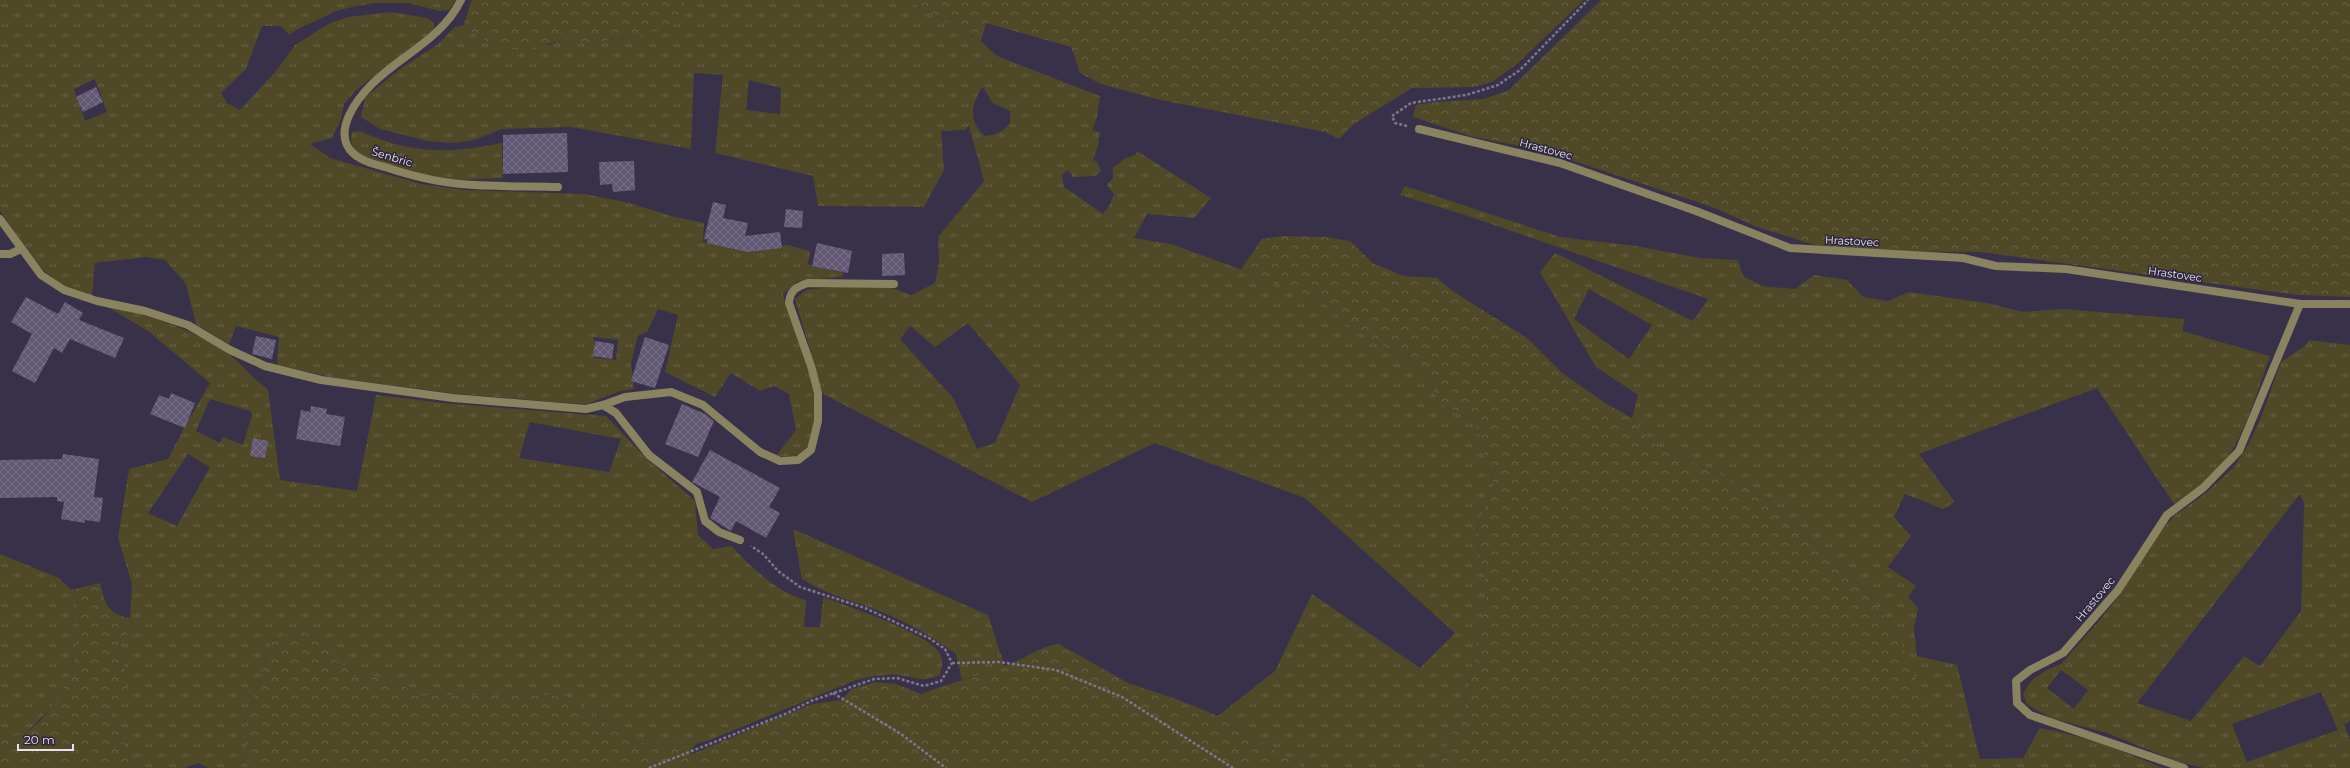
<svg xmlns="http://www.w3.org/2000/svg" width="2350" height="768" viewBox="0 0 2350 768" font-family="Montserrat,sans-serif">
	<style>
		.grass { fill: url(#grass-tufts); fill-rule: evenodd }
		.forest { fill: url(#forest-crowns) }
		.building { fill: url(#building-cross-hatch) }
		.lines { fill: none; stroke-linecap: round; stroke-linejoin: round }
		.path { stroke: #7e768c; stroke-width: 2.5; stroke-dasharray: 3 2; stroke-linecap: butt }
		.service { stroke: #8a835f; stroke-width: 8 }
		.minor { stroke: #8a835f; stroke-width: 8 }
		.labels { text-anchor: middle; stroke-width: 3; stroke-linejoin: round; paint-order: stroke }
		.street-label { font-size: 11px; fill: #e6e0f1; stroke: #2f263e }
	</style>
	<defs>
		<pattern id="grass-tufts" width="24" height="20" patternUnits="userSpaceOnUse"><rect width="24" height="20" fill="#4f4927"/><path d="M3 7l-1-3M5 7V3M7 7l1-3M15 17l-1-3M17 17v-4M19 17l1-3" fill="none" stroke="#686347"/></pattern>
		<pattern id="forest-crowns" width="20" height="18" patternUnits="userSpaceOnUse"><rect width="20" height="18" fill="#4f4927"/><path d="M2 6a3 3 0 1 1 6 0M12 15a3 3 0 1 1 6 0" fill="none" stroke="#686347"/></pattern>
		<pattern id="building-cross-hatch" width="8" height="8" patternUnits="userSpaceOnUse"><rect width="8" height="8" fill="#635974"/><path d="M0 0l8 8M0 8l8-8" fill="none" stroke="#797188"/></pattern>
	</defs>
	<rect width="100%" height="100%" fill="#393049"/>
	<path class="grass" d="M0 0H456L449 10 439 11 409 3H375L352 7 336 11 296 30 290 35 281 26H262L246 69 221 93 227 103 240 110 276 71 295 45 330 23 348 17 391 12 427 18 434 23V30L357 89 344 104 341 119 332 138 310 144 330 158 421 184 464 190 584 194 630 203 671 216 704 223 703 242 760 250 787 245 810 251 808 264 844 273 841 277 798 281 783 294C793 335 821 378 815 422 814 431 810 441 807 449L795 456H776L796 430 789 394 775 386 760 391 731 373 715 397 665 372 678 315 658 309 647 332 638 335 631 363 634 389 620 391 587 404 553 402 450 393 330 377 277 365 279 337 236 326 229 344 196 324 186 284 165 260 146 257 95 263 92 296 67 289 44 271 28 252 0 211ZM95 79 107 112 85 121 74 89ZM594 337 618 340 616 360 594 358Z
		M684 0H906L981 41 997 56 1100 96 1097 117 1092 130 1100 132 1098 146 1093 160 1097 162 1101 171 1095 176 1073 177 1068 170 1062 175 1064 187 1103 214 1109 206 1114 194 1107 185 1113 178V168L1124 159 1135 155 1137 151 1211 198 1194 218 1147 214 1134 238 1171 244 1273 281 1324 303 1355 330 1388 349 1410 358 1431 382 1439 403 1471 419 1478 429 1481 446 1494 483 1481 516 1476 534 1487 591 1465 706 1437 768H1304L1218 716 1275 671 1312 594 1420 668 1455 633 1305 498 1155 443 1032 502 823 394 795 299 806 290 848 285 889 287 911 295 935 283 939 262 938 237 984 181 969 126 964 130C957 129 950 132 941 131L944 170 924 207 818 206 813 176 715 153 723 75 694 73 691 149 571 127 502 129 474 140 453 143 428 141 380 129 361 117 365 97 403 67 437 45 455 27 463 26 493 45H550L564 39 590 45 617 38 639 37ZM749 80 781 88 780 114 746 110ZM983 87 993 103 1010 111V123C1002 132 997 135 985 136 969 124 970 102 983 87ZM968 323 1020 385 995 443 977 449 954 399 900 339 910 326 935 347Z
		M360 131C410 154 449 154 502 143L503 178 458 180 426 176 362 156C353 150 349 143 352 132Z
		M1405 186 1560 237 1636 246 1700 258 1738 260 1743 276 1762 286 1795 289 1814 275 1847 280 1863 297 1888 301 1909 292 1987 303 2023 312 2063 309 2185 319 2182 331 2270 356C2255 397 2244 443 2213 475 2202 486 2187 495 2174 504L2097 388 1919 454 1955 502 1943 509 1905 494 1894 517 1911 536 1888 567 1916 586 1908 597 1918 608 1914 629 1917 656 1957 665 1980 759 2023 758 2040 728C2085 736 2121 750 2163 768H1913L1921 756 1897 633 1869 594 1761 493 1663 449 1650 440 1632 418 1638 395 1596 367 1540 272 1555 253 1693 321 1708 299 1471 217 1400 195ZM1589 289 1652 325 1629 359 1574 319Z
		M106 306C152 316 192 328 231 356 244 366 254 380 268 389L280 480 357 491 376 395 453 404 606 416 646 458 695 501 698 535 713 549 731 546C753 568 776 592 806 600L804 627H820L823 597C845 605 929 634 939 652 944 660 942 667 940 675 918 684 916 676 897 675 883 674 869 677 856 680L710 740 696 744 662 745 630 741 570 698 537 694 417 696 398 681 355 673 334 659 317 636C301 632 287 633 272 641L253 700 245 713 248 768H209L198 763 184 768H135L111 717 126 671 118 648 123 636 133 630 130 618 132 584 118 538 129 469 168 459 184 428 210 383 148 331ZM210 399 250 411 252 415 243 445 223 437 220 443 196 431ZM530 422 621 439 609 472 519 458ZM188 454 210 467 177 526 148 513Z
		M2309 340 2350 345V721L2344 724 2350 740V768H2204L2176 761 2107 733 2051 718 2028 705 2023 694 2032 680 2047 670 2061 664 2100 620 2117 598 2156 537 2174 516 2206 493 2235 466 2249 443 2260 420 2281 362 2306 345ZM2300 494 2304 503 2301 611 2260 666 2244 656 2191 721 2137 703ZM2061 670 2088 690 2074 709 2047 688ZM2321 692 2338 730 2247 762 2232 724Z
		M793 529 988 615 1005 667 962 680 956 654C933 637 910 624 884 613 856 601 828 596 802 579Z
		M0 554 59 578 71 590 80 613 72 673 51 708 25 734 0 739Z"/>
	<path class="forest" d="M472 0H684V13L668 27 639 37 617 38 590 45 564 39 526 52 493 45 463 26Z
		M906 0H1584L1517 64 1492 82 1474 87 1412 88 1354 124 1339 139 1325 132 1156 99 1101 84 1080 73 1071 47 986 23 981 41Z
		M1601 0H2350V297L2298 295 1981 252 1834 251 1757 227 1712 207 1544 151 1470 136 1413 117 1416 105 1435 102 1484 99 1509 90Z
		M1283 236 1324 237 1350 241 1374 264 1404 276 1437 278 1454 292 1527 338 1561 372 1605 403 1632 418 1650 440 1663 449 1761 493 1869 594 1897 633 1917 681 1928 723 1921 756 1913 768H1437L1465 706 1487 591 1476 534 1481 516 1494 483 1481 446 1478 429 1471 419 1439 403 1431 382 1410 358 1388 349 1355 330 1324 303 1241 269 1262 239Z
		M100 583C105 603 107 614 130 618L133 630 123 636 118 648 126 671 128 699 115 707 111 717 135 768H0V739L25 734 39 722 51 708 72 673 80 613 71 590Z
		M304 633 317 636 334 659 355 673 398 681 417 696 537 694 570 698 630 741 662 745 696 744 690 752 692 754 812 704 841 700 852 689 875 682 896 684 921 694C956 680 993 674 1027 656 1035 652 1049 644 1059 644L1128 683 1179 700 1218 716 1304 768H248L245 713 253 700 272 641 284 635Z"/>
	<path class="building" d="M96 87 103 102 83 112 76 97Z
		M567 133 568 172 503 174V135Z
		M634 161 635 190 613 192 612 184 600 185 599 162Z
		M713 202 726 205 723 218 748 223 745 236 780 232 782 248 748 252 707 243V240H710L704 239Z
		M786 209 803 211 802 228 784 227Z
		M817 243 852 251 848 273 812 266Z
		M904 253 905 275 882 276V254Z
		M26 297 58 314 65 302 83 313 79 320 124 338 115 358 70 339 62 353 54 348 35 383 12 371 32 334 11 322Z
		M256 336 276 340 272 359 252 354Z
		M645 337 669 345 655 388 631 381Z
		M595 341 614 344 612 359 593 356Z
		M171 393 195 403 185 428 150 414 159 395 169 399Z
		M682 404 705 414 714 421 698 457 665 444Z
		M311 406 327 409 326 414 345 417 340 446 296 439 301 410 310 412Z
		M253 438 268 441 265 458 250 456Z
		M710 450 780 488 769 507 780 513 766 538 736 521 731 531 710 518 720 497 692 482Z
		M63 454 99 459 94 497 103 498 100 522 85 520V523L61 519 64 502 57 501V497L0 498V460L62 459Z"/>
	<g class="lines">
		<path class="path" d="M1407 126 1395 123 1392 116 1411 103 1466 95 1498 85 1520 70 1588 0
			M952 663 999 662 1056 670 1122 697 1233 768
			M833 693 901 734 946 768
			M649 768 785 714 811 701 874 679 897 678 924 686 941 681 952 663 945 649 929 638 865 608 800 587 778 571 763 554 751 546"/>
		<path class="service" d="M0 254H10L21 249
			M603 405 625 397 671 392 703 405 760 452 780 461 798 460 811 450 818 421V393L812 369 789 303C790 290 796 287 808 283L894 284
			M603 405 616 413 649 455 697 492 705 521 719 532 740 540"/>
		<path class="minor" d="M461 0C442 39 401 55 372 84 357 99 334 129 350 150 358 160 373 164 385 167 409 175 436 182 461 184 493 187 526 186 558 187
			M1419 129 1560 163 1696 211 1790 248 1963 258 1996 266 2066 269 2300 304H2350
			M0 219 41 275 64 290 97 301 145 311 188 325 230 350 265 366 321 380 379 388 453 398 586 409 603 405
			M2184 768 2030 715 2017 703 2016 681 2030 670 2063 653 2118 590 2167 515 2203 488 2239 451 2300 304"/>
	</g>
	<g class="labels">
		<g class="street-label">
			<text transform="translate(1546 149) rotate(15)" y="4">Hrastovec</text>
			<text transform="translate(392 157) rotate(17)" y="4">Šenbric</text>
			<text transform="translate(1852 241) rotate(3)" y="4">Hrastovec</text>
			<text transform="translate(2175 274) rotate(8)" y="4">Hrastovec</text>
			<text transform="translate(2095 599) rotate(-50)" y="4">Hrastovec</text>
		</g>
	</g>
	<path d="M18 744v6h55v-6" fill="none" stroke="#e6e0f1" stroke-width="2"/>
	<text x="24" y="744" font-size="12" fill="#e6e0f1" stroke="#2f263e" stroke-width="3" paint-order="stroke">20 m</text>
</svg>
